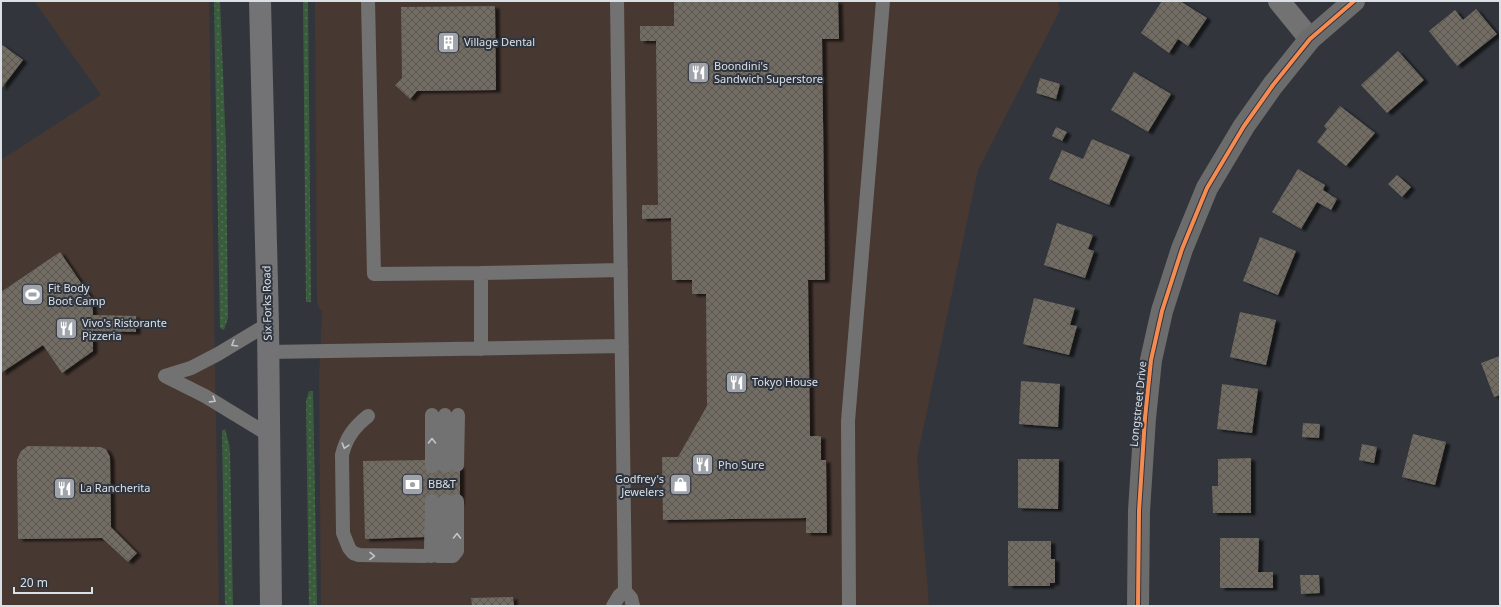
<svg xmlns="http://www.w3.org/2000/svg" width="1501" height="607" viewBox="0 0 1501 607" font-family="'Noto Sans',sans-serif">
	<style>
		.commercial { fill: #483832 }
		.grass { fill: url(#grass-dots) }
		.building { fill: url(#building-cross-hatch); filter: url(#shadow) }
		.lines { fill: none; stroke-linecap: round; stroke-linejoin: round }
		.lane { stroke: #737272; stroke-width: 14 }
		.street { stroke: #737272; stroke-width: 22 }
		.secondary { stroke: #6c6c6d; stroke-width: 22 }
		.primary { stroke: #737274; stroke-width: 22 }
		.cycleway-casing { stroke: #2f353f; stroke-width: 6 }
		.cycleway { stroke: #f68b52; stroke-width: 4 }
		.oneway { stroke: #c1c4c9 }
		.labels { text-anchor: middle; stroke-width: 4; stroke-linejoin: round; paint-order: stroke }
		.poi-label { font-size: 11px; fill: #dbe0e6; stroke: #2f353f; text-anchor: start }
		.street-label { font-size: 11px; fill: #dbe0e6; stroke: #2f353f }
	</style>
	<defs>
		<pattern id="grass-dots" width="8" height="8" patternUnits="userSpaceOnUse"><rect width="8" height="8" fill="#395d3c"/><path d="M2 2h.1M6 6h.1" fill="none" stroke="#557458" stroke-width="1.8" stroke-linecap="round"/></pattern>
		<pattern id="building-cross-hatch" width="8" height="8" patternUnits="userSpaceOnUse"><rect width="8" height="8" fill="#726c62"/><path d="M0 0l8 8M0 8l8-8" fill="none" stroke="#5a5854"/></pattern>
		<filter id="shadow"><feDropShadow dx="4.5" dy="2.5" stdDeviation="1" flood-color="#0009"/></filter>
	</defs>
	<rect width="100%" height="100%" fill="#32363c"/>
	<path class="commercial" d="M34 1H209L219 606H1V160L101 95Z
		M315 1H1058L1060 10 978 170 917 458 929 606H321L319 378 322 311 318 306 317 299Z"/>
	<path class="grass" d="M214 1H220L226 148 228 318 224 330 220 328Z
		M303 1H308L311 302H306Z
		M309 391H313L317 606H309L306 401Z
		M225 429 229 444 230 453 233 606H225L222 431Z"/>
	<path class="building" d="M674 1H838L839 39H822L825 280H808L810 436H821V460H826L827 533H806V518L663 520 662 457H678L707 406 706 294H692V280H672L671 218 642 219V205H658L656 41H640V26H674Z
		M1162 1H1180L1207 18 1188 46 1178 39 1169 53 1141 33Z
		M495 6 496 90 417 91 410 99 395 85 402 78 401 7Z
		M1476 9 1497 34 1457 66 1429 31 1455 10 1463 20Z
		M1 44 23 60 1 89Z
		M1398 51 1424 80 1387 113 1361 85Z
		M1134 72 1171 94 1148 132 1111 110Z
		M1040 78 1060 84 1056 99 1036 93Z
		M1340 106 1375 133 1346 166 1317 142 1327 129 1324 126Z
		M1056 127 1067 132 1062 141 1052 136Z
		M1092 139 1130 155 1109 205 1049 179 1062 150 1083 159Z
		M1298 169 1325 185 1323 190 1337 199 1331 210 1317 202 1301 229 1272 212Z
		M1397 175 1411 187 1402 197 1388 184Z
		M1057 223 1093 235 1088 249 1094 251 1085 278 1044 265Z
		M1260 237 1296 251 1278 295 1243 281Z
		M60 252 92 299 93 315 136 316V332L93 331V351L62 373 43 345 1 373V292Z
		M1034 298 1075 308 1070 325 1077 326 1069 355 1023 344Z
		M1240 312 1276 320 1266 365 1230 357Z
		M1500 356V395L1494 397 1481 363Z
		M1021 381 1060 384 1058 427 1019 424Z
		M1222 384 1258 389 1252 433 1217 429Z
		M1303 423 1320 424 1319 438 1302 437Z
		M1413 434 1446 442 1435 485 1402 477Z
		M1362 444 1377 447 1374 463 1359 460Z
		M28 446 100 447 106 449 110 457 111 527 137 553 128 562 102 538 18 539 17 460 21 451Z
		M1251 458V513H1213L1212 486H1218V459Z
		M1018 459H1059L1058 509 1018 508Z
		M426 460 460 466V501L426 537 365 539 363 461Z
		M1220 538H1259L1258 572H1273V588H1220Z
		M1008 541H1051V559H1055V583H1050V586H1008Z
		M1300 575H1319L1320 593 1301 594Z
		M513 597 514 606H472L471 598Z"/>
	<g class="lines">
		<path class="lane" d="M368 1 374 274 481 273V349
			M617 1 625 591 631 598 633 606
			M481 273 621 270
			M268 324 218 354 191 368 165 376 205 396 269 435
			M268 352 622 346
			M368 416C354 427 346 438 342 455L343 533 349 548 353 553 359 555 425 556 429 554 431 550 432 501
			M457 465 458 415
			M432 466V415
			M445 466V415
			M431 556 441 554 444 549 445 501
			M438 556H453L457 551V501
			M613 606 619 596 625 591
			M849 606 848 421 883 1"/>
		<path class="street" d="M1279 1 1310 39"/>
		<path class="secondary" d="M1138 606 1139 511 1145 418 1151 360 1162 311 1182 249 1207 188 1244 126 1273 85 1310 39 1354 1"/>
		<path class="primary" d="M260 1 268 324 271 606"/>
		<defs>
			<path id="cycleway" d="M1138 606 1139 511 1145 418 1151 360 1162 311 1182 249 1207 188 1244 126 1273 85 1310 39 1354 1"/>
		</defs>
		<use href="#cycleway" class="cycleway-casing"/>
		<use href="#cycleway" class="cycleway"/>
	</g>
	<defs><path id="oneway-chevron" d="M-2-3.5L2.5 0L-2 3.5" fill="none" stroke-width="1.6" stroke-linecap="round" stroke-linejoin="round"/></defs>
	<g class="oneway">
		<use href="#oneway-chevron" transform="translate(234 344) rotate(149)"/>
		<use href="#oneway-chevron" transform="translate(213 400) rotate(32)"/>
		<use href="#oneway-chevron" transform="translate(432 441) rotate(-90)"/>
		<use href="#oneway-chevron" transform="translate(345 446) rotate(107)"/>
		<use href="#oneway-chevron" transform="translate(457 536) rotate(-89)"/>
		<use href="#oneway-chevron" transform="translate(372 556) rotate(1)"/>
	</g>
	<defs>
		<symbol id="building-square" viewBox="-11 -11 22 22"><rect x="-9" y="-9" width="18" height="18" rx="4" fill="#a0a4aa" stroke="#2f353f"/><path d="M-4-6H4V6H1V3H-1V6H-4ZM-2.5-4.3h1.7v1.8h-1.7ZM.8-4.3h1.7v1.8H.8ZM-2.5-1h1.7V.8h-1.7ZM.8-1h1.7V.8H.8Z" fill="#fff"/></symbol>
		<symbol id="restaurant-square" viewBox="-11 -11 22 22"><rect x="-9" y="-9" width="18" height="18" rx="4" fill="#a0a4aa" stroke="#2f353f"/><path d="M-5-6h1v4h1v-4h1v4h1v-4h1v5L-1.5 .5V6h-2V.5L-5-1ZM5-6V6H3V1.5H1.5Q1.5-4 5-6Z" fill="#fff"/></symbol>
		<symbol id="stadium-square" viewBox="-11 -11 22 22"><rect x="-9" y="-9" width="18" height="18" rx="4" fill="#a0a4aa" stroke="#2f353f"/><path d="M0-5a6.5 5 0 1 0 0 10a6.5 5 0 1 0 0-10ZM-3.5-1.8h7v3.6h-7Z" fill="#fff"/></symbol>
		<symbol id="bank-square" viewBox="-11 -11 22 22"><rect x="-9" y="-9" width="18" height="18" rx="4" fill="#a0a4aa" stroke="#2f353f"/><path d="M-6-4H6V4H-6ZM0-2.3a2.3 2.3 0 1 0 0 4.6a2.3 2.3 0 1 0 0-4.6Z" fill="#fff"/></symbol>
		<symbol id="shop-square" viewBox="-11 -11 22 22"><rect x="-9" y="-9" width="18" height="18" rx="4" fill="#a0a4aa" stroke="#2f353f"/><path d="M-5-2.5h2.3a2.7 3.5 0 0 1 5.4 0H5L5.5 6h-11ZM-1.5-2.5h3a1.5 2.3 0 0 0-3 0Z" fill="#fff"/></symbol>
	</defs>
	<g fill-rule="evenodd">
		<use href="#building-square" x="436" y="30" width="25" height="25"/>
		<use href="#restaurant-square" x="686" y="60" width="25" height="25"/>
		<use href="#stadium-square" x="20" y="282" width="25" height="25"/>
		<use href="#restaurant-square" x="54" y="316" width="25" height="25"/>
		<use href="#restaurant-square" x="724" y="370" width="25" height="25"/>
		<use href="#restaurant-square" x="690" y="452" width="25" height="25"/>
		<use href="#bank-square" x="400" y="472" width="25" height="25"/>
		<use href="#shop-square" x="668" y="472" width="25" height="25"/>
		<use href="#restaurant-square" x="52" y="476" width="25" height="25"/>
	</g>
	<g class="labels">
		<g class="poi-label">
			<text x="464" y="46">Village Dental</text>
			<text x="714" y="70">Boondini's<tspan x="714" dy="13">Sandwich Superstore</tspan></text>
			<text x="48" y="292">Fit Body<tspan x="48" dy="13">Boot Camp</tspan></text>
			<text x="82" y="327">Vivo's Ristorante<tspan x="82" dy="13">Pizzeria</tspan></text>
			<text x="752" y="386">Tokyo House</text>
			<text x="718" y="469">Pho Sure</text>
			<text x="664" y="483" text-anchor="end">Godfrey's<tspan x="664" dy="13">Jewelers</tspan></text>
			<text x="428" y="488">BB&amp;T</text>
			<text x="80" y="492">La Rancherita</text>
		</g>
		<g class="street-label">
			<text transform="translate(267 303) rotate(-91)" y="4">Six Forks Road</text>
			<text transform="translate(1138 404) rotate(-84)" y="4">Longstreet Drive</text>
		</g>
	</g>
	<rect width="1501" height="607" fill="none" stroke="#dbe0e6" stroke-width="4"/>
	<path d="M14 587v6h78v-6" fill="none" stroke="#dbe0e6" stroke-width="2"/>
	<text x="20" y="587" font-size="12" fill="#dbe0e6" stroke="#2f353f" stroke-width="3" paint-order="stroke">20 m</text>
</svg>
